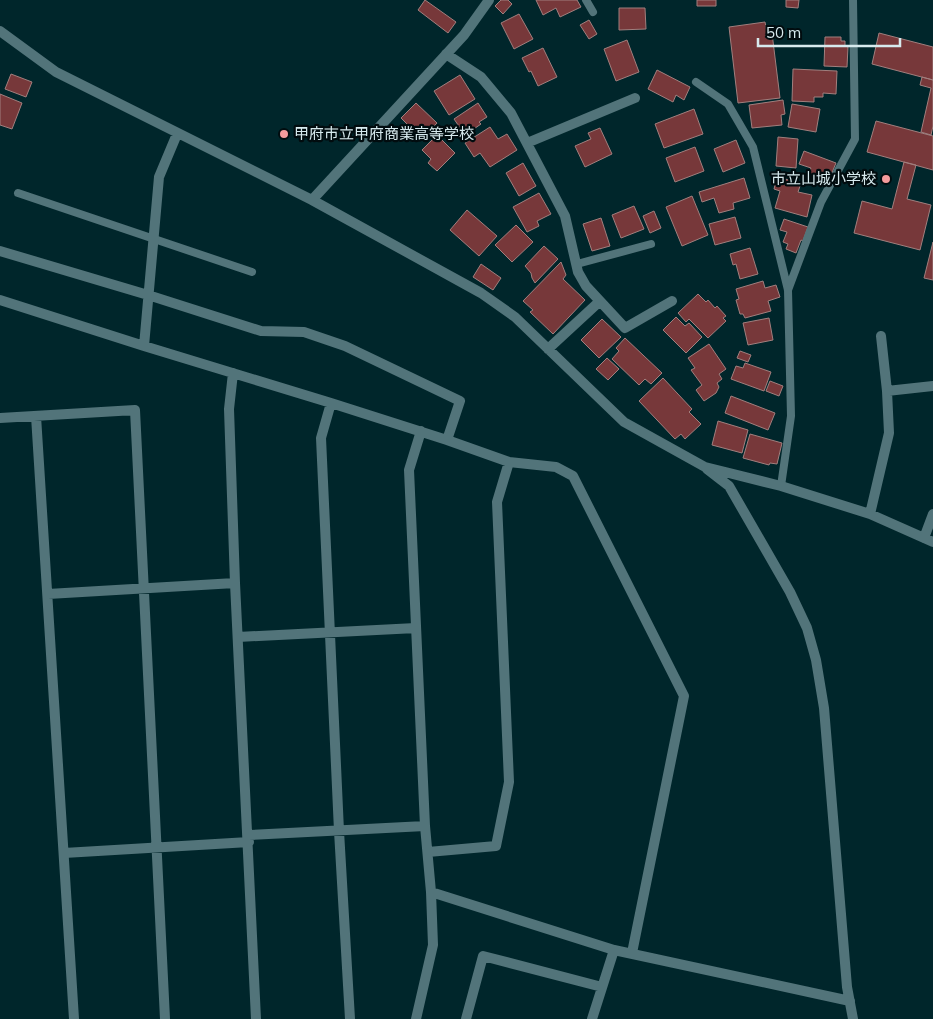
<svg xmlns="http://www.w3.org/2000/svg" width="933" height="1019" viewBox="0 0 933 1019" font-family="Mulish,'Noto Sans JP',sans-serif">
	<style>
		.building { fill: #77383a; stroke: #a17f7e }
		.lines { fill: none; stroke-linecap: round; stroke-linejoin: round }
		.service { stroke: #52747a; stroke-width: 8 }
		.minor { stroke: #52747a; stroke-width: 10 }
		.poi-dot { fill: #f59b9c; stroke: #010c0f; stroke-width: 2 }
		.labels { text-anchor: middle; stroke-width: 4.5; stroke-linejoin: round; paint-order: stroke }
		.poi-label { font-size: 15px; fill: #d7eaee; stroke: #010c0f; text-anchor: start }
	</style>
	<rect width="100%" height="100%" fill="#00262b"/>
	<path class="building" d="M425 0 456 22 448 33 418 10Z
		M501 0H508L512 4 503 14 495 6Z
		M536 0H577L581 7 560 17 556 8 543 15Z
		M697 0H716V6H697Z
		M786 0H799L798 8 786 7Z
		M619 8H645L646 29 619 30Z
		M519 14 533 39 514 49 501 23Z
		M589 20 597 34 589 39 580 25Z
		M765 22 767 33H772L780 98 738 103 729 27Z
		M879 33 933 47V80L872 64Z
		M825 37H841V41H845V46L848 47 847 67 824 66Z
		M627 40 639 72 616 81 604 49Z
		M543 48 557 77 538 86 531 71 529 72 522 58Z
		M793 69 837 71 836 94 823 93V97H814V102L792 101Z
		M657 70 690 87 684 100 676 95 673 102 648 89Z
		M11 74 32 82 26 97 5 89Z
		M460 75 475 99 449 115 434 91Z
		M922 77 933 80V126L931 135 921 132 931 88 920 85Z
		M0 94 22 103 12 129 0 125Z
		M783 100 785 114 781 115 782 125 752 128 749 105Z
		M416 103 437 123 422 139 401 118Z
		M478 103 487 117 479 122 481 124 465 135 454 119Z
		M792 104 820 109 816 132 788 127Z
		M694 109 703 134 664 148 655 124Z
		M876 121 933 136V170L867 152Z
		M490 127 498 139 507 134 517 150 490 167 480 153 474 157 465 143Z
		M600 128 612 154 585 167 575 146 591 139 588 133Z
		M437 135 455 153 437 171 428 163 431 159 422 150Z
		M778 137 798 139 796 168 776 166Z
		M736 140 745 163 723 172 714 149Z
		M695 147 704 171 675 182 666 158Z
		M804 151 836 163 826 187 806 179 811 168 799 164Z
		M904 162 916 165 907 199 931 205 920 250 854 233 862 201 892 209Z
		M523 163 536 186 519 196 506 173Z
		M777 177 801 183 798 192 812 195 807 217 775 208 780 191 774 189Z
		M744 178 750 198 733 203 734 209 719 213 714 198 702 202 699 192Z
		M539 193 551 214 537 221 539 226 527 232 513 207Z
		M692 196 708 235 682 246 666 207Z
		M634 206 644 229 621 238 612 215Z
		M467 210 497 236 479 256 450 230Z
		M654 211 661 228 650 233 643 216Z
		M735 217 741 238 715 245 709 224Z
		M601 218 610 246 592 251 583 224Z
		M784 219 808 227 803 241 801 240 796 253 786 249 788 244 783 242 787 232 780 230Z
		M516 225 533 242 512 262 495 245Z
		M933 242V280L924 278Z
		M544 246 558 259 535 283 532 278 531 273 525 266Z
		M750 248 758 274 740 279 736 264 733 265 730 254Z
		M561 262 566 275 563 279 585 300 553 334 530 312 533 310 523 301Z
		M481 264 501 278 493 290 473 277Z
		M763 281 765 288 776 285 780 297 768 301 771 311 745 318 743 314H740L736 300 739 299 736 289Z
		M698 294 706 302 708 300 715 308 717 306 726 316 723 318 726 321 708 338 689 319 686 322 678 313Z
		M676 317 685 326 689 323 702 337 686 353 663 330Z
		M769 318 773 340 748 345 743 323Z
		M602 319 621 337 599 358 581 340Z
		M625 338 662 373 651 384 645 379 639 385 612 359 619 351 616 348Z
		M709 344 726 369 719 374 722 379 717 383 719 387 716 393 704 401 696 390 702 385 691 370 695 368 688 358Z
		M740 351 751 355 748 362 737 358Z
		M607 358 619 369 608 380 596 369Z
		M745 363 771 372 764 391 731 379 736 366 743 368Z
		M663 378 692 409 689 412 701 424 685 439 681 434 675 439 639 401Z
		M770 381 783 386 779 396 766 391Z
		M731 396 775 413 768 430 725 413Z
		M718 421 748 430 742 453 712 445Z
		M750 434 782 443 777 464 770 463 769 465 743 458Z"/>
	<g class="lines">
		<path class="service" d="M586 0 593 12
			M696 82 728 104 753 147 788 290 791 416 781 486
			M18 193 252 272
			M577 264 651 244
			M788 290 821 202 855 139 853 0"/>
		<path class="minor" d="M0 31 56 72 312 200 481 293 515 317 624 422 705 467 781 486 870 514 933 542
			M446 54 481 77 511 113 565 216 578 272 586 286 625 328 672 301
			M527 143 635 98
			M312 200 464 35 489 0
			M0 251 148 295 261 331 304 332 345 346 460 401 447 440
			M0 300 144 346 331 403 447 440 509 462 556 467 573 476 684 696 632 953
			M144 346 159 177 177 134
			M548 349 600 301
			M233 373 229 409 235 583 256 1019
			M887 391 933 386
			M331 403 321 438 339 831 350 1019
			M36 416 74 1019
			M0 418 135 410 165 1019
			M707 469 729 486 790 592 807 628 816 660 824 708 847 987 853 1019
			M870 514 889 433 887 391 881 336
			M924 538 933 514
			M48 594 235 583
			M238 637 416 628
			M249 835 425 826
			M428 852 496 846 509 782 497 502 509 462
			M64 853 249 842
			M431 892 614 950
			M416 1019 433 945 431 892 425 826 409 470 421 431
			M466 1019 483 956 602 987
			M592 1019 614 950 850 1001"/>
	</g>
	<g class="poi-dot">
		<circle cx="284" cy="134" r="5"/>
		<circle cx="886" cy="179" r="5"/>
	</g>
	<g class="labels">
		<g class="poi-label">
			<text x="294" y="139">甲府市立甲府商業高等学校</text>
			<text x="876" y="184" text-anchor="end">市立山城小学校</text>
		</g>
	</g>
	<path d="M758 38v8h142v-8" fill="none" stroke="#d7eaee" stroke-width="2.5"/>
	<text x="766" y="38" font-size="15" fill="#d7eaee" stroke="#010c0f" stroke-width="4" paint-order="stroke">50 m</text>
</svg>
